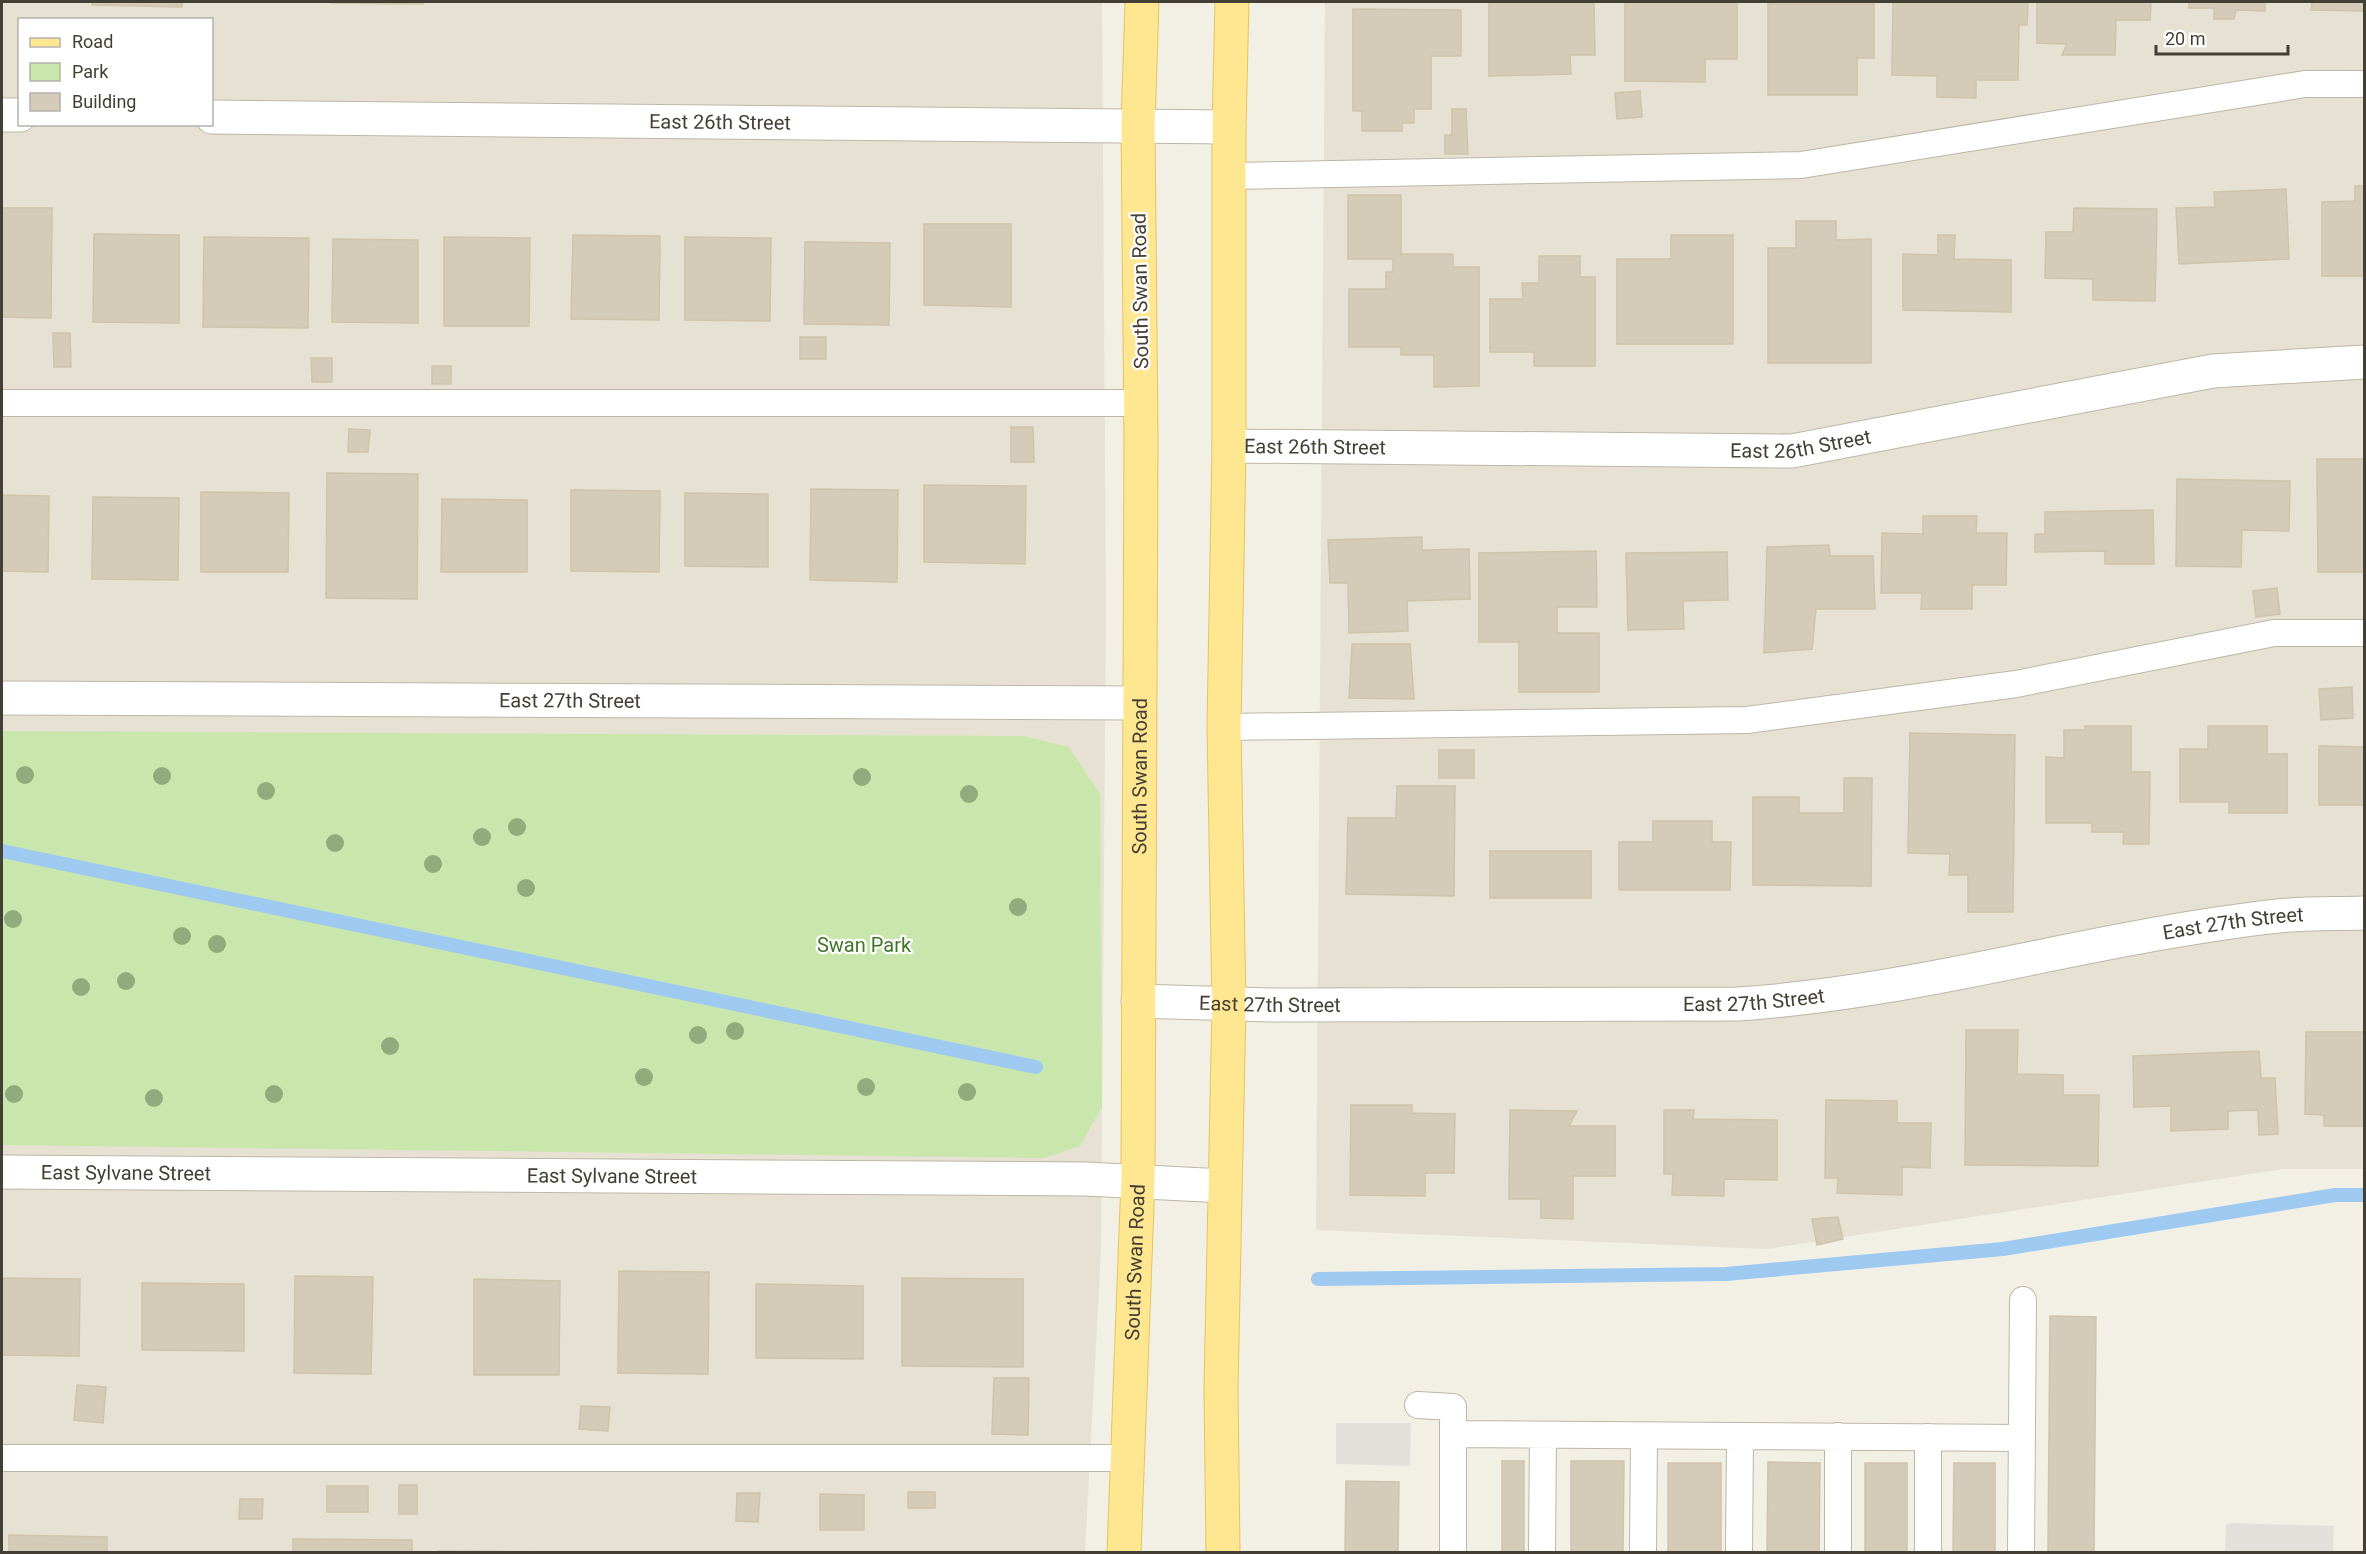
<svg xmlns="http://www.w3.org/2000/svg" width="2366" height="1554" viewBox="0 0 2366 1554" font-family="Roboto,sans-serif">
	<style>
		.residential { fill: #e6e1d2; fill-rule: evenodd }
		.green { fill: #c9e7ac }
		.parking { fill: #e3e0dc }
		.lines { fill: none; stroke-linecap: round; stroke-linejoin: round }
		.stream { stroke: #9ecaf1; stroke-width: 14 }
		.building { fill: #d4cbb9; stroke: #cfc3ac; stroke-width: 1.5 }
		.service-casing { stroke: #beb7a6; stroke-width: 28 }
		.minor-casing { stroke: #beb7a6; stroke-width: 35 }
		.primary-casing { stroke: #e4c45f; stroke-width: 35 }
		.service { stroke: #fff; stroke-width: 26 }
		.minor { stroke: #fff; stroke-width: 33 }
		.primary { stroke: #ffe690; stroke-width: 33 }
		.tree { fill: #90ac7c }
		.labels { text-anchor: middle; stroke-width: 4.5; stroke-linejoin: round; paint-order: stroke }
		.street-label { font-size: 20px; fill: #443f34; stroke: #fff }
		.park-label { font-size: 20px; fill: #407627; stroke: #fff }
	</style>
	<rect width="100%" height="100%" fill="#f2efe4"/>
	<path class="residential" d="M2 2H1102L1106 609 1101 1251 1085 1552H2ZM20 20H212V124H20Z
		M1325 2H2364V1169H2283L1767 1249 1316 1230Z"/>
	<path class="green" d="M2 731 1024 736 1069 747 1100 794 1102 1107 1080 1146 1044 1158 2 1145Z"/>
	<path class="parking" d="M1336 1423H1411L1410 1466 1336 1464Z
		M2232 1523 2334 1526 2333 1552H2225L2226 1525Z"/>
	<g class="lines">
		<path class="stream" d="M2 851 1036 1067
			M1318 1279 1726 1274 2003 1249 2335 1195H2364"/>
	</g>
	<path class="building" d="M92 2H182V7L92 5Z
		M331 2H423V4L331 3Z
		M1489 2H1594L1595 55H1570L1571 74 1489 76Z
		M1625 2H1737V59H1705V82L1625 81Z
		M1893 2H2028L2027 25H2019L2018 80H1976V98L1937 97V76L1892 75Z
		M2037 2H2151L2150 20H2116L2115 55H2062L2067 44 2037 43Z
		M2189 2H2265V11L2236 10 2234 19H2214V8H2189Z
		M2312 2H2364V11L2311 10Z
		M1768 4H1874V58H1857V95H1768Z
		M1353 9 1461 10V56H1431V109H1414V123H1402V131H1362V111H1353Z
		M1640 91 1642 117 1617 119 1615 93Z
		M1452 109H1466L1468 154H1445V135H1452Z
		M2355 186H2364V276H2322V202L2355 201Z
		M2286 189 2289 259 2179 264 2176 208 2215 207 2214 192Z
		M1348 195H1401V254H1453V267H1479V386L1434 387V355H1401V347H1349V289H1386V272H1393V259H1348Z
		M2 208H52L51 318 2 317Z
		M2074 208 2157 209 2155 301 2093 300V279L2045 278 2046 232H2073Z
		M1796 221H1836V240L1871 239V363H1768V248H1796Z
		M924 224H1011V307L924 305Z
		M94 234 179 235V323L93 322Z
		M573 235 660 236 659 320 571 319Z
		M1671 235H1733V344H1617V259H1671Z
		M1938 235H1955L1954 259 2011 260V312L1903 310V254L1938 255Z
		M204 237 309 238 308 328 203 327Z
		M444 237 530 238 529 326H444Z
		M685 237 771 238 770 321 685 320Z
		M333 239 418 240V323L332 322Z
		M805 242 890 243 889 325 804 324Z
		M1539 256H1580V277H1595V366H1534V352H1490V299H1523L1522 283H1539Z
		M53 333H70L71 367H54Z
		M800 337H826V359H800Z
		M311 358H332V382H312Z
		M432 366H451V384H432Z
		M1011 427H1033L1034 462H1011Z
		M349 429 370 430 368 452H348Z
		M2317 459H2364V572H2318Z
		M327 473 418 474 417 599 326 598Z
		M2177 479 2290 481 2289 531 2242 530 2241 567 2176 566Z
		M924 485 1026 486 1025 564 924 562Z
		M811 489 898 490 897 582 810 580Z
		M571 490 660 491 659 572 571 571Z
		M201 492 289 493 288 572H201Z
		M685 493 768 494V567L685 566Z
		M2 495 49 496 48 572 2 571Z
		M93 497 179 498 178 580 92 579Z
		M442 499 527 500V572H441Z
		M2153 510 2154 564H2105V551L2035 552V534H2045V512Z
		M1923 516H1977L1976 533H2007L2006 585H1972V609H1921L1922 593H1881L1882 533 1923 534Z
		M1422 537V550L1469 549 1470 599 1407 601 1408 631 1349 633 1348 583H1330L1328 540Z
		M1829 545 1830 556H1873L1875 609H1816L1812 649 1764 653 1767 547Z
		M1596 551 1597 607H1557V633H1599V692H1519V642H1479V553Z
		M1727 552 1728 600 1683 601 1684 629 1628 630 1626 553Z
		M2277 588 2280 614 2256 617 2253 591Z
		M1352 644H1410L1414 699 1349 698Z
		M2352 687 2353 718 2321 720 2319 689Z
		M2085 726H2131V772H2150L2149 844H2123L2124 832H2092V823H2046V757L2064 758V730H2085Z
		M2208 726H2267V754H2287V813H2229V802H2180V749H2208Z
		M1910 733 2015 735 2013 912H1968V875H1949L1950 854 1908 853Z
		M2319 746 2364 747V805H2319Z
		M1439 750H1474V778H1439Z
		M1844 778H1872L1871 886 1753 885V797H1799V813H1844Z
		M1397 786H1455L1454 896 1346 894 1348 818H1396Z
		M1653 821H1712V842H1731L1730 890H1619V842H1653Z
		M1490 851H1591V898H1490Z
		M1966 1030H2018L2017 1074 2063 1075V1095H2099L2098 1166 1965 1165Z
		M2306 1032H2364V1126H2324V1115L2305 1114Z
		M2259 1051 2261 1078H2275L2278 1134 2259 1135 2258 1110 2228 1111V1129L2171 1131V1106L2134 1107 2133 1056Z
		M1826 1100 1897 1101V1123H1931L1930 1168 1902 1167V1195L1837 1193 1838 1178H1825Z
		M1351 1105H1412V1113L1455 1114 1454 1173H1425V1196L1350 1195Z
		M1510 1110 1577 1111 1569 1126H1615V1176H1573V1219L1541 1218V1199H1509Z
		M1664 1110H1694L1693 1119 1777 1120V1180L1724 1179V1196L1672 1195 1673 1174H1664Z
		M1838 1217 1843 1239 1817 1245 1812 1219Z
		M619 1271 709 1272 708 1374 618 1373Z
		M295 1276 373 1277 371 1374 294 1373Z
		M2 1278 80 1279 79 1356 2 1355Z
		M902 1278 1023 1279V1367L902 1366Z
		M474 1279 560 1281 559 1375H474Z
		M142 1283 244 1284V1351L142 1350Z
		M756 1284 863 1286V1359L756 1358Z
		M2050 1316 2096 1317 2094 1552H2048Z
		M994 1378H1029L1028 1435 992 1434Z
		M77 1385 106 1387 103 1423 74 1420Z
		M581 1406 610 1407 608 1431 579 1429Z
		M1502 1461H1524V1552H1502Z
		M1571 1461H1624L1623 1552H1571Z
		M1768 1462 1820 1463 1819 1552H1767Z
		M1668 1463H1721V1552H1668Z
		M1865 1463H1907V1552H1865Z
		M1954 1463H1995V1552H1953Z
		M1346 1481 1399 1482 1398 1552H1345Z
		M399 1485H417V1514H399Z
		M327 1486H368V1512H327Z
		M908 1492H935V1508H908Z
		M737 1493H760L758 1522 736 1521Z
		M820 1494 864 1495V1530H820Z
		M240 1499H263L262 1519H239Z
		M9 1535 107 1537V1552H9Z
		M293 1539 412 1540V1552H293Z
		M439 1551 561 1552H439Z"/>
	<g class="lines">
		<defs>
			<path id="service" d="M1229 176 1801 165 2305 84H2364
				M2 403H1141
				M1224 727 1747 720 2016 684 2274 633H2364
				M1418 1405 1453 1407V1552
				M1453 1434 2022 1438
				M1838 1436V1552
				M2 1458H1127
				M1542 1552 1543 1435
				M1643 1552 1644 1436
				M1739 1552 1740 1436
				M1928 1552V1437
				M2021 1552 2023 1300"/>
			<g id="minor">
				<path d="M2 115H20"/>
				<path id="s1" d="M212 117 1229 127"/>
				<path id="s2" d="M1229 446 1792 451 2213 371 2364 362"/>
				<path id="s3" d="M2 698 1139 703"/>
				<path id="s4" d="M1138 1001 1271 1005 1738 1004C1921 992 2096 936 2278 916 2306 913 2336 914 2364 913"/>
				<path id="s5" d="M2 1172 1086 1179 1224 1186"/>
			</g>
			<g id="primary">
				<path id="s6" d="M1124 1552 1138 1179 1141 437 1138 125 1142 2"/>
				<path d="M1223 1552 1221 1389 1229 1005 1224 727 1229 446V127L1232 2"/>
			</g>
		</defs>
		<use href="#service" class="service-casing"/>
		<use href="#minor" class="minor-casing"/>
		<use href="#primary" class="primary-casing"/>
		<use href="#service" class="service"/>
		<use href="#minor" class="minor"/>
		<use href="#primary" class="primary"/>
	</g>
	<g class="tree">
		<circle cx="25" cy="775" r="9"/>
		<circle cx="162" cy="776" r="9"/>
		<circle cx="862" cy="777" r="9"/>
		<circle cx="266" cy="791" r="9"/>
		<circle cx="969" cy="794" r="9"/>
		<circle cx="517" cy="827" r="9"/>
		<circle cx="482" cy="837" r="9"/>
		<circle cx="335" cy="843" r="9"/>
		<circle cx="433" cy="864" r="9"/>
		<circle cx="526" cy="888" r="9"/>
		<circle cx="1018" cy="907" r="9"/>
		<circle cx="13" cy="919" r="9"/>
		<circle cx="182" cy="936" r="9"/>
		<circle cx="217" cy="944" r="9"/>
		<circle cx="126" cy="981" r="9"/>
		<circle cx="81" cy="987" r="9"/>
		<circle cx="735" cy="1031" r="9"/>
		<circle cx="698" cy="1035" r="9"/>
		<circle cx="390" cy="1046" r="9"/>
		<circle cx="644" cy="1077" r="9"/>
		<circle cx="866" cy="1087" r="9"/>
		<circle cx="967" cy="1092" r="9"/>
		<circle cx="14" cy="1094" r="9"/>
		<circle cx="274" cy="1094" r="9"/>
		<circle cx="154" cy="1098" r="9"/>
	</g>
	<g class="labels">
		<g class="street-label">
			<text dy="7" stroke="none"><textPath href="#s1" startOffset="508">East 26th Street</textPath></text>
			<text transform="translate(1140 291) rotate(-91)" y="7">South Swan Road</text>
			<text dy="7" stroke="none"><textPath href="#s2" startOffset="572">East 26th Street</textPath></text>
			<text dy="7" stroke="none"><textPath href="#s2" startOffset="86">East 26th Street</textPath></text>
			<text dy="7" stroke="none"><textPath href="#s3" startOffset="568">East 27th Street</textPath></text>
			<text dy="7" stroke="none"><textPath href="#s6" startOffset="776">South Swan Road</textPath></text>
			<text dy="7" stroke="none"><textPath href="#s4" startOffset="1102">East 27th Street</textPath></text>
			<text dy="7" stroke="none"><textPath href="#s4" startOffset="616">East 27th Street</textPath></text>
			<text dy="7" stroke="none"><textPath href="#s4" startOffset="132">East 27th Street</textPath></text>
			<text dy="7" stroke="none"><textPath href="#s5" startOffset="124">East Sylvane Street</textPath></text>
			<text dy="7" stroke="none"><textPath href="#s5" startOffset="610">East Sylvane Street</textPath></text>
			<text dy="7" stroke="none"><textPath href="#s6" startOffset="290">South Swan Road</textPath></text>
		</g>
		<g class="park-label">
			<text x="864" y="952">Swan Park</text>
		</g>
	</g>
	<rect width="2366" height="1554" fill="none" stroke="#443f34" stroke-width="6"/>
	<rect x="18" y="18" width="195" height="108" fill="#ffffff" stroke="#b4b2ae" stroke-width="1.5"/>
	<rect x="30" y="38" width="30" height="9" fill="#ffe690" stroke="#b4b2ae" stroke-width="1.5"/>
	<text x="72" y="48" font-size="18" fill="#443f34">Road</text>
	<rect x="30" y="63" width="30" height="18" fill="#c9e7ac" stroke="#b4b2ae" stroke-width="1.5"/>
	<text x="72" y="78" font-size="18" fill="#443f34">Park</text>
	<rect x="30" y="93" width="30" height="18" fill="#d4cbb9" stroke="#b4b2ae" stroke-width="1.5"/>
	<text x="72" y="108" font-size="18" fill="#443f34">Building</text>
	<path d="M2156 45v9h132v-9" fill="none" stroke="#443f34" stroke-width="3"/>
	<text x="2165" y="45" font-size="18" fill="#443f34" stroke="#ffffff" stroke-width="4.5" paint-order="stroke">20 m</text>
</svg>
